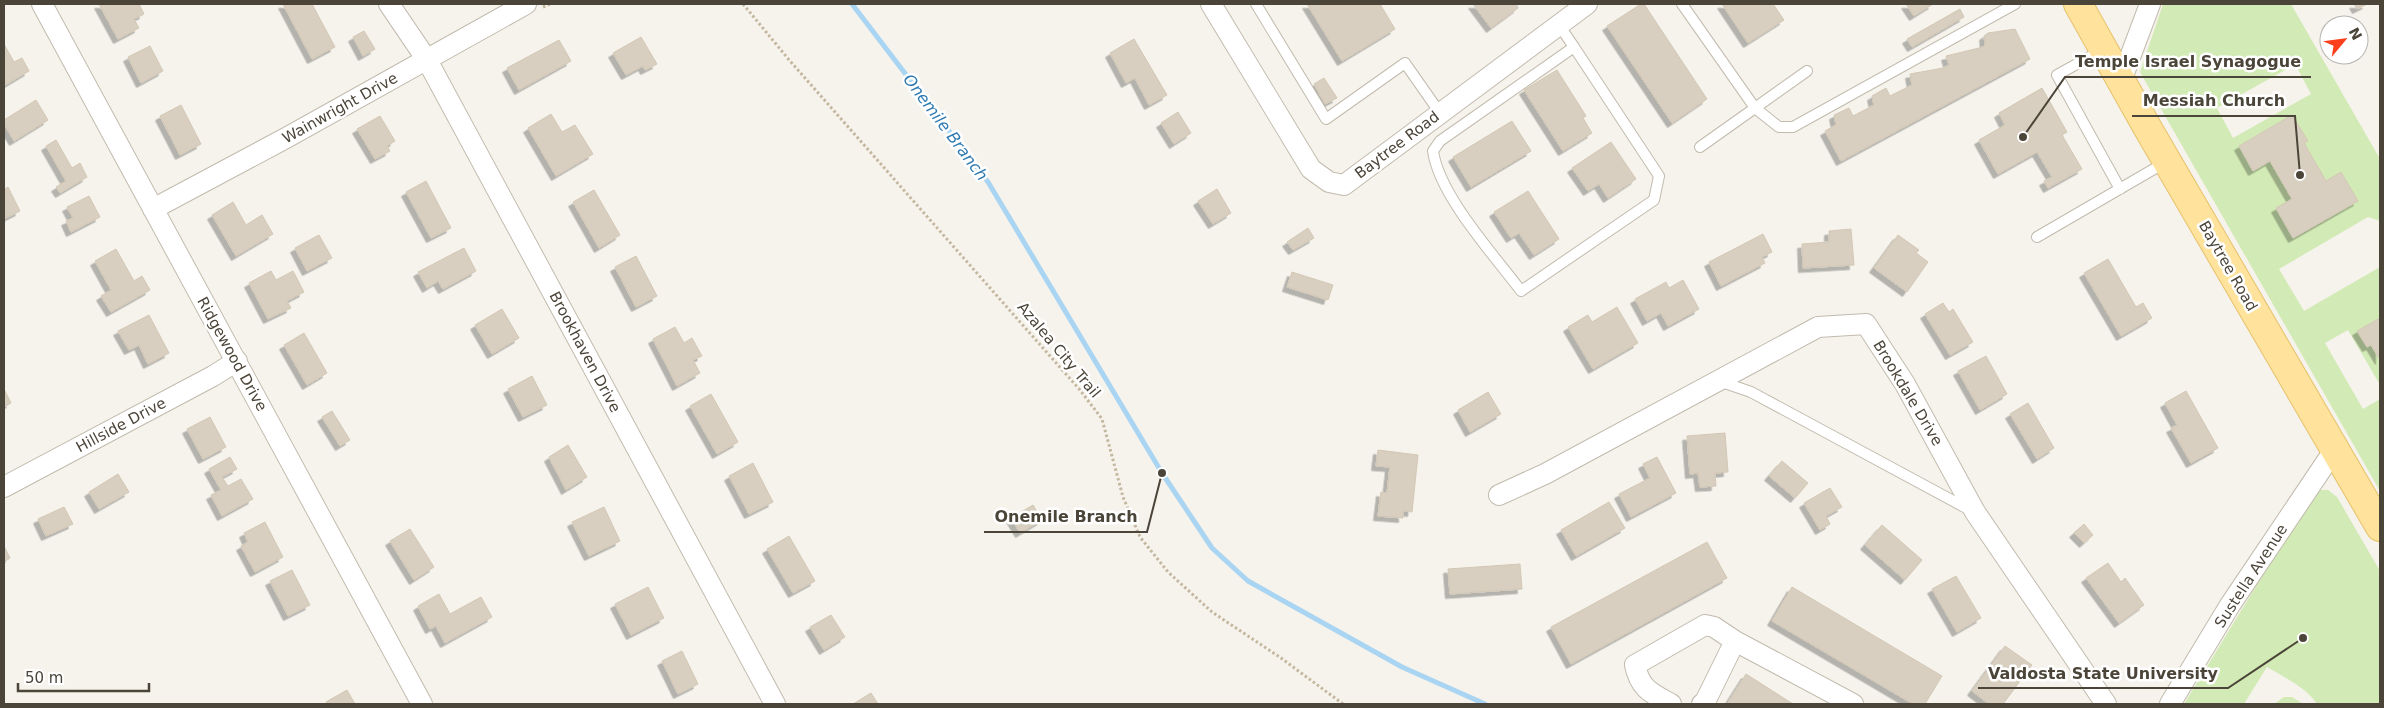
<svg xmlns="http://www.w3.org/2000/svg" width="2384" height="708" viewBox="0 0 2384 708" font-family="'DejaVu Sans',sans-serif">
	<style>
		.green { fill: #d2eab5; fill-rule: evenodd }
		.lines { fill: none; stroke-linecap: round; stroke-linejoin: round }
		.stream { stroke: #a9d4f2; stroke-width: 5 }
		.building { fill: #d8cfc1; stroke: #d3c7b4; filter: url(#shadow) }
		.lane-casing { stroke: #c2bbae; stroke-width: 12 }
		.street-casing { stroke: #c2bbae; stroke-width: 22 }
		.primary-casing { stroke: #e6c16a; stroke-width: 30 }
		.path { stroke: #c4b79f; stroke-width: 3; stroke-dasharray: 2.5 2.5; stroke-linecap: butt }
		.lane { stroke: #fff; stroke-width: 10 }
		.street { stroke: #fff; stroke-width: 20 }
		.primary { stroke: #ffe39c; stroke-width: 28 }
		.labels { text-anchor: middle; stroke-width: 5; stroke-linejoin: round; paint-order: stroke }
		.street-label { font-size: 15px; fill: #4b4439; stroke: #fff }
		.water-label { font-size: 16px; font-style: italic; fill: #2e7ab2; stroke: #fff }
		.leader { fill: none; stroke: #4b4439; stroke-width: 2 }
		.callout-dot { fill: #4b4439; stroke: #fff; stroke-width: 2 }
		.callout-label { font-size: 16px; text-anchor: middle; font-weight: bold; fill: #4b4439; stroke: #fff; stroke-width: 5; stroke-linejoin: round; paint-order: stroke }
	</style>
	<defs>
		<filter id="shadow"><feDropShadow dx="-4.5" dy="4.5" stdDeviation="0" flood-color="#0004"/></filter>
	</defs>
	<rect width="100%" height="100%" fill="#f6f3ec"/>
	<path class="green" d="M2163 4H2291L2380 159V221L2368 217 2279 269 2304 311 2380 267V318L2358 331 2367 347 2371 345 2380 360V385L2348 330 2325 343 2363 409 2380 399V491L2145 81 2140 72ZM2293 60 2311 94 2233 138 2217 108 2287 69ZM2292 116 2307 141 2304 143 2326 181 2341 173 2357 201 2293 238 2276 209 2292 199 2270 161 2253 171 2239 146Z
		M2315 490H2328L2337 497 2380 571V704H2317C2306 687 2285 678 2267 667L2244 704H2184Z
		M2284 697H2292L2303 704H2274Z"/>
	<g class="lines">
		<path class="stream" d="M852 4 988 182 1162 473 1212 548 1248 581 1402 667 1485 704"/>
	</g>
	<path class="building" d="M99 4H139L144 14 134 19 139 28 118 39Z
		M283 4H312L335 47 312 59Z
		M1307 4H1380L1395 29 1342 61Z
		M1473 4H1516L1518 8 1491 28Z
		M1641 4H1644L1707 99 1672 123 1607 26Z
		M1722 4H1773L1784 20 1748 43Z
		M1906 4H1933L1914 16Z
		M2354 4H2367L2357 9Z
		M1960 9 1964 17 1912 47 1907 39Z
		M2015 29 2030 59 1841 161 1825 131 1836 125 1834 115 1849 108 1853 116 1874 105 1872 96 1886 88 1890 96 1912 85 1910 74 1943 68 1949 65 1946 56 1983 47 1985 45 1984 36 1988 33Z
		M364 31 375 49 363 56 353 37Z
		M641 37 657 64 645 70 643 66 626 75 613 53Z
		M1134 39 1167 95 1149 105 1135 78 1126 83 1110 53Z
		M559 40 571 61 519 90 507 68Z
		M4 44 14 62 22 58 29 71 4 86Z
		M150 46 163 71 141 83 128 57Z
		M1557 70 1586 116 1583 118 1592 133 1563 151 1524 90Z
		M1324 78 1337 98 1325 104 1314 84Z
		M2042 88 2067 132 2062 135 2082 169 2048 188 2044 181 2052 177 2037 152 1998 174 1979 140 2005 125 1999 113Z
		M36 100 48 120 14 141 4 124V120Z
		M181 105 201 144 180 155 160 116Z
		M1178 112 1191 133 1174 144 1161 123Z
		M551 114 562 132 575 125 593 154 556 176 528 128Z
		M2292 115 2308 141 2304 143 2326 181 2341 172 2358 201 2293 238 2276 208 2292 199 2270 161 2253 171 2239 146Z
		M380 116 395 141 387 146 390 151 375 159 357 129Z
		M1512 121 1531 151 1471 187 1453 157Z
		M56 140 72 168 80 163 87 177 60 193 56 187 66 181 46 146Z
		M1611 142 1636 179 1608 198 1599 184 1588 191 1572 168Z
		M426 181 451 228 431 238 406 192Z
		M8 187 20 211 4 219V190Z
		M1217 189 1231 213 1213 224 1198 201Z
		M594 190 620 235 599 248 573 202Z
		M1528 191 1559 239 1534 255 1519 233 1511 238 1494 212Z
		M89 196 100 217 71 232 66 221 73 218 67 207Z
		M233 202 246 225 262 215 273 234 236 256 212 215Z
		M1308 228 1314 238 1293 250 1287 242Z
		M1851 229 1854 265 1803 268 1802 244 1829 242V231Z
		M1763 234 1772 252 1762 257 1765 263 1721 286 1709 262Z
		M319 235 332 258 307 271 295 248Z
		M1898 235 1919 250 1916 253 1928 262 1907 292 1874 268Z
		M464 248 476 271 443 289 438 281 427 288 418 272Z
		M116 249 134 281 142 276 150 290 111 312 101 296 111 290 95 261Z
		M636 256 657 296 636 307 615 267Z
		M2108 259 2136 307 2143 303 2152 318 2121 336 2084 273Z
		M271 271 276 280 293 271 304 292 287 301 291 308 268 319 249 283Z
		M1292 272 1333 285 1328 300 1287 287Z
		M1683 280 1699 309 1668 326 1661 313 1647 321 1635 299 1666 282 1669 288Z
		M1943 303 1949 312 1953 309 1973 342 1950 355 1925 314Z
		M1617 307 1638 343 1593 369 1568 327 1588 315 1592 322Z
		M502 309 519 338 492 354 475 325Z
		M149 315 169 353 148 364 139 345 129 350 118 331Z
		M2380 318V360L2371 345 2367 347 2357 331Z
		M675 327 684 343 692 338 702 356 693 360 700 373 677 386 653 339Z
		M304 333 327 373 307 385 284 345Z
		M1986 356 2007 394 1980 410 1958 371Z
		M532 376 547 405 523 417 508 389Z
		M4 389 11 403 4 407Z
		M2186 391 2218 448 2191 463 2171 428 2177 425 2165 403Z
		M1488 392 1501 414 1470 432 1458 410Z
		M711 394 738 442 717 454 690 406Z
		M2028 403 2054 448 2037 459 2010 414Z
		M332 411 350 440 340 446 322 417Z
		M210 417 226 447 203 459 187 429Z
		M1725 433 1728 472 1715 473 1716 486 1700 487 1698 473 1690 474 1687 436Z
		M568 445 587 477 566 490 549 457Z
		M1378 450 1418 455 1412 512 1403 511V518L1378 516 1381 492 1387 493 1390 467 1376 466Z
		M230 457 237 469 222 477 228 486 241 479 253 499 222 516 211 495 221 490 209 469Z
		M1657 457 1676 493 1631 517 1619 494 1650 478 1643 464Z
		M1782 461 1808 483 1795 498 1769 476Z
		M753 463 773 502 749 514 729 476Z
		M118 474 129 492 99 509 89 492Z
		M1830 488 1842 507 1826 516 1830 524 1820 530 1804 503Z
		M1609 502 1625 528 1576 556 1561 530Z
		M1033 505 1042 520 1020 533 1011 518Z
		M64 507 73 524 46 536 38 519Z
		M604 507 620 541 589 556 572 522Z
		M265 522 283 557 255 572 241 546 248 542 244 533Z
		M2084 524 2093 535 2084 543 2074 533Z
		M1882 525 1922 560 1905 580 1865 545Z
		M410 529 434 567 414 580 390 541Z
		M789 536 815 581 793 593 767 549Z
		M1707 542 1727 578 1571 664 1551 627Z
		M4 546 10 558 4 562Z
		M2108 563 2121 582 2125 578 2144 605 2119 623 2086 578Z
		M1520 564 1522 589 1450 594 1448 569Z
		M292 570 310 605 288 616 270 581Z
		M1956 576 1981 618 1957 632 1932 589Z
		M648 587 664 618 631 635 615 604Z
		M1792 587 1942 676 1925 704H1913L1772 621Z
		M439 594 450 614 481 597 492 617 445 643 436 626 430 629 418 606Z
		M831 615 845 637 824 650 810 627Z
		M2005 646 2032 665 2003 704H1989L1972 691Z
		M682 651 698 684 678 694 662 661Z
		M1746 674 1793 704H1727Z
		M347 690 355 704H327L326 702Z
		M871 693 878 704H853Z"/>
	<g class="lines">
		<defs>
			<path id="lane" d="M1256 4 1326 119 1405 63 1440 113
				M1682 4 1755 108 1807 71
				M1559 25 1574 47 1440 141 1433 151C1439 195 1494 255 1521 291L1654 200 1659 176 1574 47
				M2102 50 2057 75 2120 189
				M1700 147 1755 108 1779 127H1793L2015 4
				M2037 237 2166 162
				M1719 381 1751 392 1970 510"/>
			<path id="street" d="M42 4 422 704
				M389 4 427 60 775 704
				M1211 4 1311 169 1329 182 1344 185 1587 4
				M2121 81 2150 4
				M153 209 286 138 526 4
				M4 487 213 376 237 361
				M1499 495 1545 474 1818 327 1866 324 1905 384 1975 512 2106 704
				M1671 704C1651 693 1640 689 1635 665L1705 625 1714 627 1735 641 1853 704
				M1702 704 1705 702 1735 641
				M2170 704 2230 605 2335 449"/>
			<path id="primary" d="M2078 4 2147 127 2380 527"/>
		</defs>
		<use href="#lane" class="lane-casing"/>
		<use href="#street" class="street-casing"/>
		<use href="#primary" class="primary-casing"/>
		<path class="path" d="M743 4 790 61 1080 390 1102 419 1123 497 1140 537 1168 572 1212 612 1281 658 1343 704
			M543 7 550 4"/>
		<use href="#lane" class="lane"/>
		<use href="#street" class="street"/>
		<use href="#primary" class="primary"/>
	</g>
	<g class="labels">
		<g class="street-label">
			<text transform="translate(340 108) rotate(-29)" y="5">Wainwright Drive</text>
			<text transform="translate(1397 145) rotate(-37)" y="5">Baytree Road</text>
			<text transform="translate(2228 266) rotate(60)" y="5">Baytree Road</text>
			<text transform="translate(1059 350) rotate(50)" y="5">Azalea City Trail</text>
			<text transform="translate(585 352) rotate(62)" y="5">Brookhaven Drive</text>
			<text transform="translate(232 354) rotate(61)" y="5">Ridgewood Drive</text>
			<text transform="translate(1908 393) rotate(59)" y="5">Brookdale Drive</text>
			<text transform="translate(121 425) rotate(-28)" y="5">Hillside Drive</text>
			<text transform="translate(2251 576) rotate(-57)" y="5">Sustella Avenue</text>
		</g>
		<g class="water-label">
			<text transform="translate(946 127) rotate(53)" y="6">Onemile Branch</text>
		</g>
	</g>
	<path class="leader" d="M2023 137L2065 77H2311M2300 175L2295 116H2132M1162 473L1147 532H984M2303 638L2228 688H1978"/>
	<g class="callout-dot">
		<circle cx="2023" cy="137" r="5"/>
		<circle cx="2300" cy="175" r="5"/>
		<circle cx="1162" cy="473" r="5"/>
		<circle cx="2303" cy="638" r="5"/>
	</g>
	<g class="callout-label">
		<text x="2188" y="67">Temple Israel Synagogue</text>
		<text x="2214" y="106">Messiah Church</text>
		<text x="1066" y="522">Onemile Branch</text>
		<text x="2103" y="679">Valdosta State University</text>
	</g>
	<rect width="2384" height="708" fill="none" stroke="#4b4439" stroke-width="10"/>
	<g transform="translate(2344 40) rotate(61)"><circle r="24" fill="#ffffff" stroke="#b7b4b0"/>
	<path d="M0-4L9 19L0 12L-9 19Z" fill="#fc3f1d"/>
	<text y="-8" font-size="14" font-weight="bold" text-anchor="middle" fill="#4b4439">N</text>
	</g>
	<path d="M18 683v8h131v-8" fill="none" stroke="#4b4439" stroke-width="2.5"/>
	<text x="25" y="683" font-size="15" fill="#4b4439" stroke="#ffffff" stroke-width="4" paint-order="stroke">50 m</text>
</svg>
